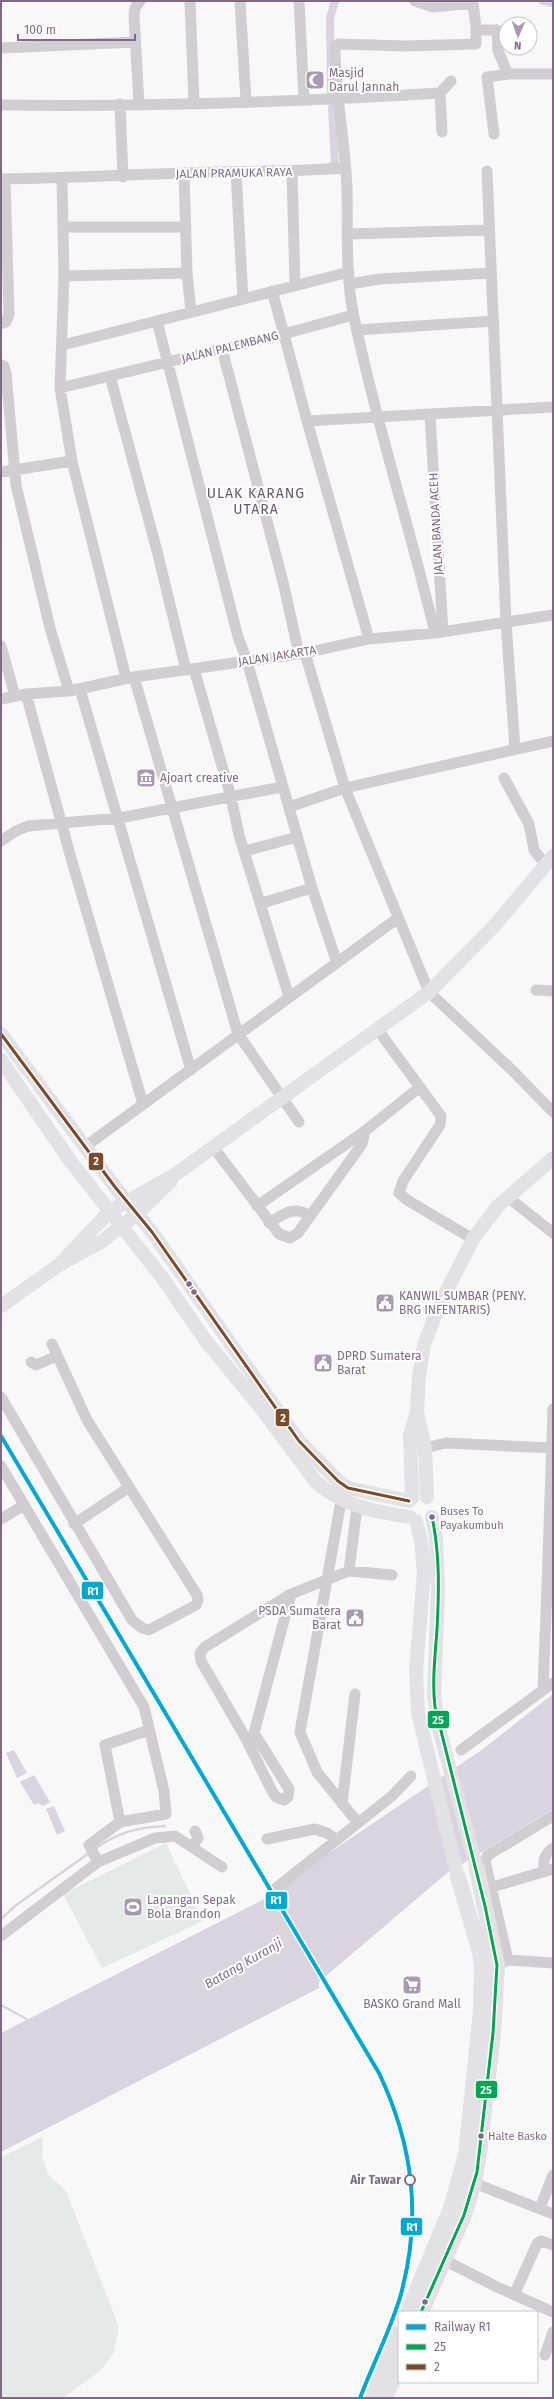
<svg xmlns="http://www.w3.org/2000/svg" width="554" height="2399" viewBox="0 0 554 2399" font-family="'Fira Sans',sans-serif">
	<style>
		.green { fill: #e5eae9 }
		.water { fill: #d9d4dd }
		.lines { fill: none; stroke-linecap: round; stroke-linejoin: round }
		.stream { stroke: #d9d4dd; stroke-width: 2.5 }
		.canal { stroke: #d9d4dd; stroke-width: 8 }
		.minor { stroke: #d0ced1; stroke-width: 11 }
		.major { stroke: #e2e1e3; stroke-width: 14 }
		.highway { stroke: #e2e1e3; stroke-width: 16 }
		.bus-1-casing { stroke: #fff; stroke-width: 6 }
		.bus-2-casing { stroke: #fff; stroke-width: 6 }
		.bus-1 { stroke: #00a651; stroke-width: 3 }
		.bus-2 { stroke: #7a4b2a; stroke-width: 3 }
		.rail-1-casing { stroke: #fff; stroke-width: 7 }
		.rail-1 { stroke: #00a9ce; stroke-width: 4 }
		.bus-dot { fill: #7e6987; stroke: #fff; stroke-width: 1.5 }
		.stop-dot { fill: #fff; stroke: #7e6987; stroke-width: 2 }
		.labels { text-anchor: middle; stroke-width: 4; stroke-linejoin: round; paint-order: stroke }
		.bus-label { font-size: 11px; fill: #7e6987; stroke: #fff; text-anchor: start }
		.poi-label { font-size: 12px; fill: #7e6987; stroke: #fff; text-anchor: start }
		.street-label { font-size: 12px; fill: #7e6987; stroke: #fff }
		.stop-label { font-size: 12px; font-weight: bold; fill: #7e6987; stroke: #fff; text-anchor: end }
		.water-label { font-size: 13px; font-style: italic; fill: #817090; stroke: #fff }
		.quarter-label { font-size: 14px; letter-spacing: 1px; fill: #66576c; stroke: #fff }
		.line-badge { stroke: #fff; stroke-width: 1.5 }
		.badge-label { font-size: 11px; text-anchor: middle; font-weight: bold; fill: #fff }
	</style>
	<rect width="100%" height="100%" fill="#f8f8f8"/>
	<path class="green" d="M166 1843 203 1921 102 1968 63 1894Z
		M43 2137 42 2156 48 2174 66 2191 119 2327 114 2353 100 2371 66 2396 60 2398H1V2157Z"/>
	<path class="water" d="M553 1694V1809L447 1873 319 1982V1988L1 2152V2033L280 1891 286 1882 483 1749Z
		M14 1750 27 1773 17 1778 6 1753Z
		M34 1775 50 1802 43 1806 38 1803 34 1805 20 1782Z
		M54 1806 65 1831 57 1835 46 1809Z"/>
	<g class="lines">
		<path class="stream" d="M95 1849C116 1833 138 1827 165 1826
			M1 1919 15 1906 89 1853
			M1 2005 30 2021"/>
		<path class="canal" d="M543 1 553 3
			M331 93 330 18 335 1
			M326 169 335 164 332 108"/>
		<path class="minor" d="M190 1 194 103
			M240 1 246 101
			M299 1 304 99
			M415 1 433 7 473 3 476 27V44L406 46 339 44 335 47C335 94 345 141 347 188 348 230 345 276 354 317 376 424 410 527 435 633
			M476 30H497L498 51 508 74H553
			M1 48 135 42
			M440 93 442 132
			M120 104 123 177
			M139 104 134 16 135 8 140 1
			M1 105C147 107 294 102 440 93L451 81
			M494 134 487 77 508 74
			M487 171 506 622 515 749
			M236 172 243 299
			M292 172 295 285
			M184 173 187 273 191 312
			M1 179C62 178 123 175 184 173 238 171 291 172 345 168
			M63 227H186
			M349 234 489 230
			M64 276 187 273
			M350 284 380 279 491 273
			M272 291 284 334 353 315
			M157 321 238 637 247 661 312 888 337 963
			M1 324 6 322 9 314 5 179
			M357 330 494 321
			M63 345 349 272
			M222 349 284 586 299 654
			M1 365 4 366 6 373 16 485 50 628 69 691
			M110 376 157 551 186 670
			M60 388 64 276 62 179
			M430 415 443 632
			M307 421 369 639
			M1 472 72 461
			M1 646 15 696
			M305 653 345 788 429 992 513 1071 553 1112
			M194 669 231 797 239 835 289 997
			M134 677 238 1034 299 1122
			M126 678 72 461 60 388 284 334 307 421 553 407
			M80 689 191 1070
			M26 694 71 858 143 1104
			M1 699 26 694 69 691 134 677 305 653 369 639 435 633 553 615
			M504 778 529 824 534 850 546 865
			M289 807 345 788 553 741
			M1 841 16 831 28 826 119 818 282 787
			M245 851 297 837
			M262 903 312 888
			M536 990 553 991
			M378 1030 441 1116 440 1125 403 1181 399 1193 407 1200 473 1239
			M86 1146 398 918
			M214 1148 279 1234 290 1238 298 1233 362 1144 365 1131
			M509 1198 553 1233
			M257 1206 365 1131 420 1087
			M269 1223C284 1214 294 1205 310 1216
			M31 1362 36 1365 57 1356
			M1 1397 132 1620 142 1628 149 1630 196 1605 198 1600 197 1595 87 1420 52 1344
			M553 1409 547 1587 553 1588
			M425 1448 446 1443 553 1448
			M1 1466 144 1707 164 1791 166 1814 120 1822 89 1845 98 1862
			M341 1501 300 1732 317 1772 358 1823
			M357 1507 349 1571 392 1575
			M1 1519 24 1505
			M74 1524 128 1488
			M291 1594 254 1733 289 1789 288 1797 284 1800 276 1797 272 1791 245 1737 201 1661 200 1653 205 1647 291 1594 349 1571
			M543 1690 547 1587
			M461 1750 553 1683
			M342 1804 355 1694
			M120 1822 105 1745 149 1730
			M267 1839 315 1829 327 1833 337 1840
			M192 1847 198 1838 195 1831
			M544 1872C543 1861 544 1854 553 1848
			M492 1887 553 1869
			M276 1888 392 1796 411 1776
			M1 1936 98 1862 155 1838 175 1836 222 1867
			M508 1960 485 1861 488 1855 553 1816
			M502 1963 508 1960 553 1963
			M474 2183 553 2214
			M540 2208 553 2175
			M444 2260 497 2287 553 2312
			M514 2295 537 2244 541 2241 553 2245
			M545 2355 553 2332"/>
		<path class="major" d="M1 1034 115 1187 152 1232 299 1441 338 1481 348 1488 409 1501
			M1 1060 71 1162 161 1276 206 1341 261 1408 316 1482C343 1506 375 1512 410 1517
			M59 1265 110 1211 176 1174 429 992 495 925 553 856
			M1 1306 59 1265 101 1242 137 1214 171 1181
			M427 1497 425 1448 417 1412 419 1376 424 1345 438 1308 473 1239 498 1206 553 1158
			M412 1498 410 1435 417 1412
			M432 1517 436 1537 438 1588 434 1696 439 1729 477 1869
			M416 1521 421 1541 424 1572 416 1671 418 1713 458 1877"/>
		<path class="highway" d="M408 2312 451 2208 466 2155 481 2011 482 1968 480 1952 458 1877
			M421 2312 464 2215 474 2183 479 2154 493 2033 497 1965 477 1869
			M373 2398 399 2333
			M385 2398 399 2365"/>
		<defs>
			<path id="bus-1" d="M421 2312 464 2215 477 2172 493 2033 497 1965 485 1906 435 1707C432 1682 435 1656 437 1630 439 1592 440 1554 432 1517"/>
			<path id="bus-2" d="M1 1034 115 1187 152 1232 299 1441 338 1481 348 1488 409 1501"/>
		</defs>
		<use href="#bus-1" class="bus-1-casing"/>
		<use href="#bus-2" class="bus-2-casing"/>
		<use href="#bus-1" class="bus-1"/>
		<use href="#bus-2" class="bus-2"/>
		<defs>
			<path id="rail-1" d="M1 1436 379 2073C413 2145 422 2216 401 2294 391 2329 373 2364 360 2398"/>
		</defs>
		<use href="#rail-1" class="rail-1-casing"/>
		<use href="#rail-1" class="rail-1"/>
	</g>
	<defs>
		<symbol id="mosque-square" viewBox="-11 -11 22 22"><rect x="-9" y="-9" width="18" height="18" rx="4" fill="#a99baf" stroke="#fff"/><path d="M3.5-4.9A6 6 0 1 0 3.5 4.9A5 5 0 1 1 3.5-4.9Z" fill="#fff"/></symbol>
		<symbol id="museum-square" viewBox="-11 -11 22 22"><rect x="-9" y="-9" width="18" height="18" rx="4" fill="#a99baf" stroke="#fff"/><path d="M0-6L6-3V-2H-6V-3ZM-5-1h2V3h-2ZM-1-1h2V3h-2ZM3-1h2V3H3ZM-6 4H6V6H-6Z" fill="#fff"/></symbol>
		<symbol id="civic-square" viewBox="-11 -11 22 22"><rect x="-9" y="-9" width="18" height="18" rx="4" fill="#a99baf" stroke="#fff"/><path d="M-.6-6.5H3V-4.5H.6V-3L4-1V1h2V6H-6V1h2V-1L-.6-3ZM-1.2 2.5V6h2.4V2.5Z" fill="#fff"/></symbol>
		<symbol id="stadium-square" viewBox="-11 -11 22 22"><rect x="-9" y="-9" width="18" height="18" rx="4" fill="#a99baf" stroke="#fff"/><path d="M0-5a6.5 5 0 1 0 0 10a6.5 5 0 1 0 0-10ZM-3.5-1.8h7v3.6h-7Z" fill="#fff"/></symbol>
		<symbol id="supermarket-square" viewBox="-11 -11 22 22"><rect x="-9" y="-9" width="18" height="18" rx="4" fill="#a99baf" stroke="#fff"/><path d="M-6-5.5h2.5l.6 2H6L4.5 2H-2.5L-4.4-4H-6ZM-1.5 3.2a1.3 1.3 0 1 0 .1 0ZM3 3.2a1.3 1.3 0 1 0 .1 0Z" fill="#fff"/></symbol>
	</defs>
	<g fill-rule="evenodd">
		<use href="#mosque-square" x="304" y="69" width="22" height="22"/>
		<use href="#museum-square" x="135" y="767" width="22" height="22"/>
		<use href="#civic-square" x="374" y="1292" width="22" height="22"/>
		<use href="#civic-square" x="312" y="1352" width="22" height="22"/>
		<use href="#civic-square" x="344" y="1607" width="22" height="22"/>
		<use href="#stadium-square" x="122" y="1896" width="22" height="22"/>
		<use href="#supermarket-square" x="401" y="1974" width="22" height="22"/>
	</g>
	<g class="bus-dot">
		<circle cx="189" cy="1284" r="3.5"/>
		<circle cx="194" cy="1292" r="3.5"/>
		<circle cx="432" cy="1517" r="3.5"/>
		<circle cx="481" cy="2136" r="3.5"/>
		<circle cx="425" cy="2302" r="3.5"/>
	</g>
	<circle class="stop-dot" cx="410" cy="2180" r="5"/>
	<g class="labels">
		<g class="bus-label">
			<text x="440" y="1515">Buses To<tspan x="440" dy="14">Payakumbuh</tspan></text>
			<text x="488" y="2140">Halte Basko</text>
		</g>
		<g class="poi-label">
			<text x="329" y="77">Masjid<tspan x="329" dy="14">Darul Jannah</tspan></text>
			<text x="160" y="782">Ajoart creative</text>
			<text x="399" y="1300">KANWIL SUMBAR (PENY.<tspan x="399" dy="14">BRG INFENTARIS)</tspan></text>
			<text x="337" y="1360">DPRD Sumatera<tspan x="337" dy="14">Barat</tspan></text>
			<text x="341" y="1615" text-anchor="end">PSDA Sumatera<tspan x="341" dy="14">Barat</tspan></text>
			<text x="147" y="1904">Lapangan Sepak<tspan x="147" dy="14">Bola Brandon</tspan></text>
			<text x="412" y="2008" text-anchor="middle">BASKO Grand Mall</text>
		</g>
		<g class="street-label">
			<text transform="translate(234 173) rotate(-1)" y="4">JALAN PRAMUKA RAYA</text>
			<text transform="translate(230 347) rotate(-14)" y="4">JALAN PALEMBANG</text>
			<text transform="translate(436 524) rotate(-93)" y="4">JALAN BANDA ACEH</text>
			<text transform="translate(277 656) rotate(-9)" y="4">JALAN JAKARTA</text>
		</g>
		<g class="stop-label">
			<text x="401" y="2184">Air Tawar</text>
		</g>
		<g class="water-label">
			<text transform="translate(243 1963) rotate(-30)" y="5">Batang Kuranji</text>
		</g>
		<g class="quarter-label">
			<text x="256" y="498">ULAK KARANG<tspan x="256" dy="16">UTARA</tspan></text>
		</g>
	</g>
	<g class="line-badge">
		<rect x="88" y="1152" width="16" height="19" rx="4" fill="#7a4b2a"/>
		<rect x="275" y="1408" width="15" height="19" rx="4" fill="#7a4b2a"/>
		<rect x="81" y="1581" width="23" height="19" rx="4" fill="#00a9ce"/>
		<rect x="427" y="1710" width="23" height="19" rx="4" fill="#00a651"/>
		<rect x="265" y="1891" width="23" height="19" rx="4" fill="#00a9ce"/>
		<rect x="475" y="2080" width="23" height="19" rx="4" fill="#00a651"/>
		<rect x="400" y="2217" width="23" height="19" rx="4" fill="#00a9ce"/>
	</g>
	<g class="badge-label">
		<text x="96" y="1165">2</text>
		<text x="283" y="1422">2</text>
		<text x="93" y="1595">R1</text>
		<text x="438" y="1724">25</text>
		<text x="276" y="1904">R1</text>
		<text x="486" y="2094">25</text>
		<text x="412" y="2231">R1</text>
	</g>
	<rect width="554" height="2399" fill="none" stroke="#7e6987" stroke-width="4"/>
	<rect x="398" y="2311" width="140" height="72" fill="#ffffff" stroke="#cbc3cf"/>
	<rect x="406" y="2324" width="20" height="6" fill="#00a9ce" stroke="#cbc3cf"/>
	<text x="434" y="2331" font-size="12" fill="#7e6987">Railway R1</text>
	<rect x="406" y="2344" width="20" height="6" fill="#00a651" stroke="#cbc3cf"/>
	<text x="434" y="2351" font-size="12" fill="#7e6987">25</text>
	<rect x="406" y="2364" width="20" height="6" fill="#7a4b2a" stroke="#cbc3cf"/>
	<text x="434" y="2371" font-size="12" fill="#7e6987">2</text>
	<g transform="translate(518 36) rotate(182)"><circle r="19" fill="#ffffff" stroke="#cbc3cf"/>
	<path d="M0-3L7 15L0 10L-7 15Z" fill="#a99baf"/>
	<text y="-6" font-size="11" font-weight="bold" text-anchor="middle" fill="#7e6987">N</text>
	</g>
	<path d="M18 34v6h117v-6" fill="none" stroke="#7e6987" stroke-width="2"/>
	<text x="24" y="34" font-size="12" fill="#7e6987" stroke="#ffffff" stroke-width="3" paint-order="stroke">100 m</text>
</svg>
